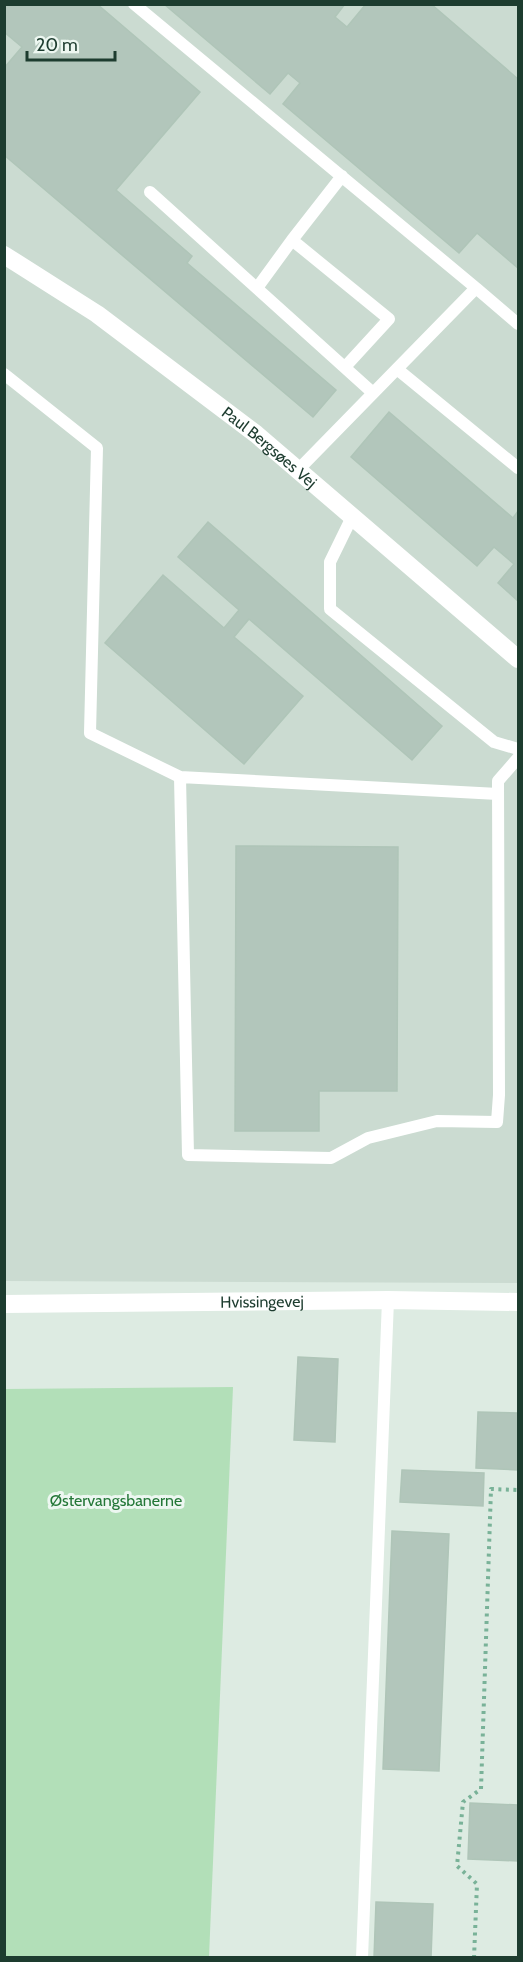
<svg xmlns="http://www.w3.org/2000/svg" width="523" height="1962" viewBox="0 0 523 1962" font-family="Cabin,sans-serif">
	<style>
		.built { fill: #cbdbd1 }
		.green { fill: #b2dfb8 }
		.building { fill: #b2c6bb; stroke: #afc5b8; stroke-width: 1.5 }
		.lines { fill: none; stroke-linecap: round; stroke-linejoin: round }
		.path { stroke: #79b298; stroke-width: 4; stroke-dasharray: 3 4.5; stroke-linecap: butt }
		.service { stroke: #fff; stroke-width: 12 }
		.minor { stroke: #fff; stroke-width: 18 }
		.tertiary { stroke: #fff; stroke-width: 18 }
		.labels { text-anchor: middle; stroke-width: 6; stroke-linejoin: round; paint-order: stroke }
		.street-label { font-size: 16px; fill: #1d3c2f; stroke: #edf7f1 }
		.park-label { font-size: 16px; fill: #237737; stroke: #edf7f1 }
	</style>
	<rect width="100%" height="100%" fill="#ddebe2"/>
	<path class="built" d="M5 5H518V1283L5 1281Z"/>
	<path class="green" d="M233 1387 209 1957H5V1389Z"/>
	<path class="building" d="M4 4H97L200 92 116 190 192 256 187 263 336 390 313 417 4 155V68L22 47 4 32Z
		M164 4H345L335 17 347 27 366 4H431L518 79V268L477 233 459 253 283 104 300 83 288 73 270 94Z
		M389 412 513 518 518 511V601L498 583 514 564 494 547 477 566 351 457Z
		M208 522 442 726 412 760 249 619 234 637 303 696 244 764 105 643 163 575 224 628 239 610 178 557Z
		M236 846 398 847 397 1091H319V1131H235Z
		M298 1357 338 1359 335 1442 294 1440Z
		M478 1412 518 1413V1470L476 1468Z
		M402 1470 484 1473 483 1506 400 1502Z
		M392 1531 449 1534 439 1771 383 1769Z
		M470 1803 518 1805V1861L468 1859Z
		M376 1902 433 1904 431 1958H374Z"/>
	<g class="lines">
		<path class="path" d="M474 1958 477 1884 457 1866 463 1802 481 1789 491 1489 518 1490"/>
		<path class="service" d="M134 4 476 288
			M342 176 292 240 389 319 345 367
			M150 192 373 393
			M257 288 292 240
			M397 369 518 468
			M4 374 97 448 90 733 180 777 498 794
			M298 470 476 288 518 324
			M352 517 330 562V609L494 742 518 749
			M180 777 188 1155 331 1158 368 1138 437 1121 497 1122 499 1095 498 781 518 758
			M362 1958 388 1300"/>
		<path class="minor" id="s1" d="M4 1304 388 1300 518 1302"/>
		<path class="tertiary" id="s2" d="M4 255 97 314 256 434 518 659"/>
	</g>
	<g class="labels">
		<g class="street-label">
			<text dy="6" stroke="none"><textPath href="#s2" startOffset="328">Paul Bergsøes Vej</textPath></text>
			<text dy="6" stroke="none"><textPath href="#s1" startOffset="258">Hvissingevej</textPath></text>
		</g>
		<g class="park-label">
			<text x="116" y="1506">Østervangsbanerne</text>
		</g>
	</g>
	<rect width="523" height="1962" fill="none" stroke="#1d3c2f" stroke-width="12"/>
	<path d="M27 51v9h88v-9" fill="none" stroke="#1d3c2f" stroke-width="3"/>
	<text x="36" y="51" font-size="18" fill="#1d3c2f" stroke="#edf7f1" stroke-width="4.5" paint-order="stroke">20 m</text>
</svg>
